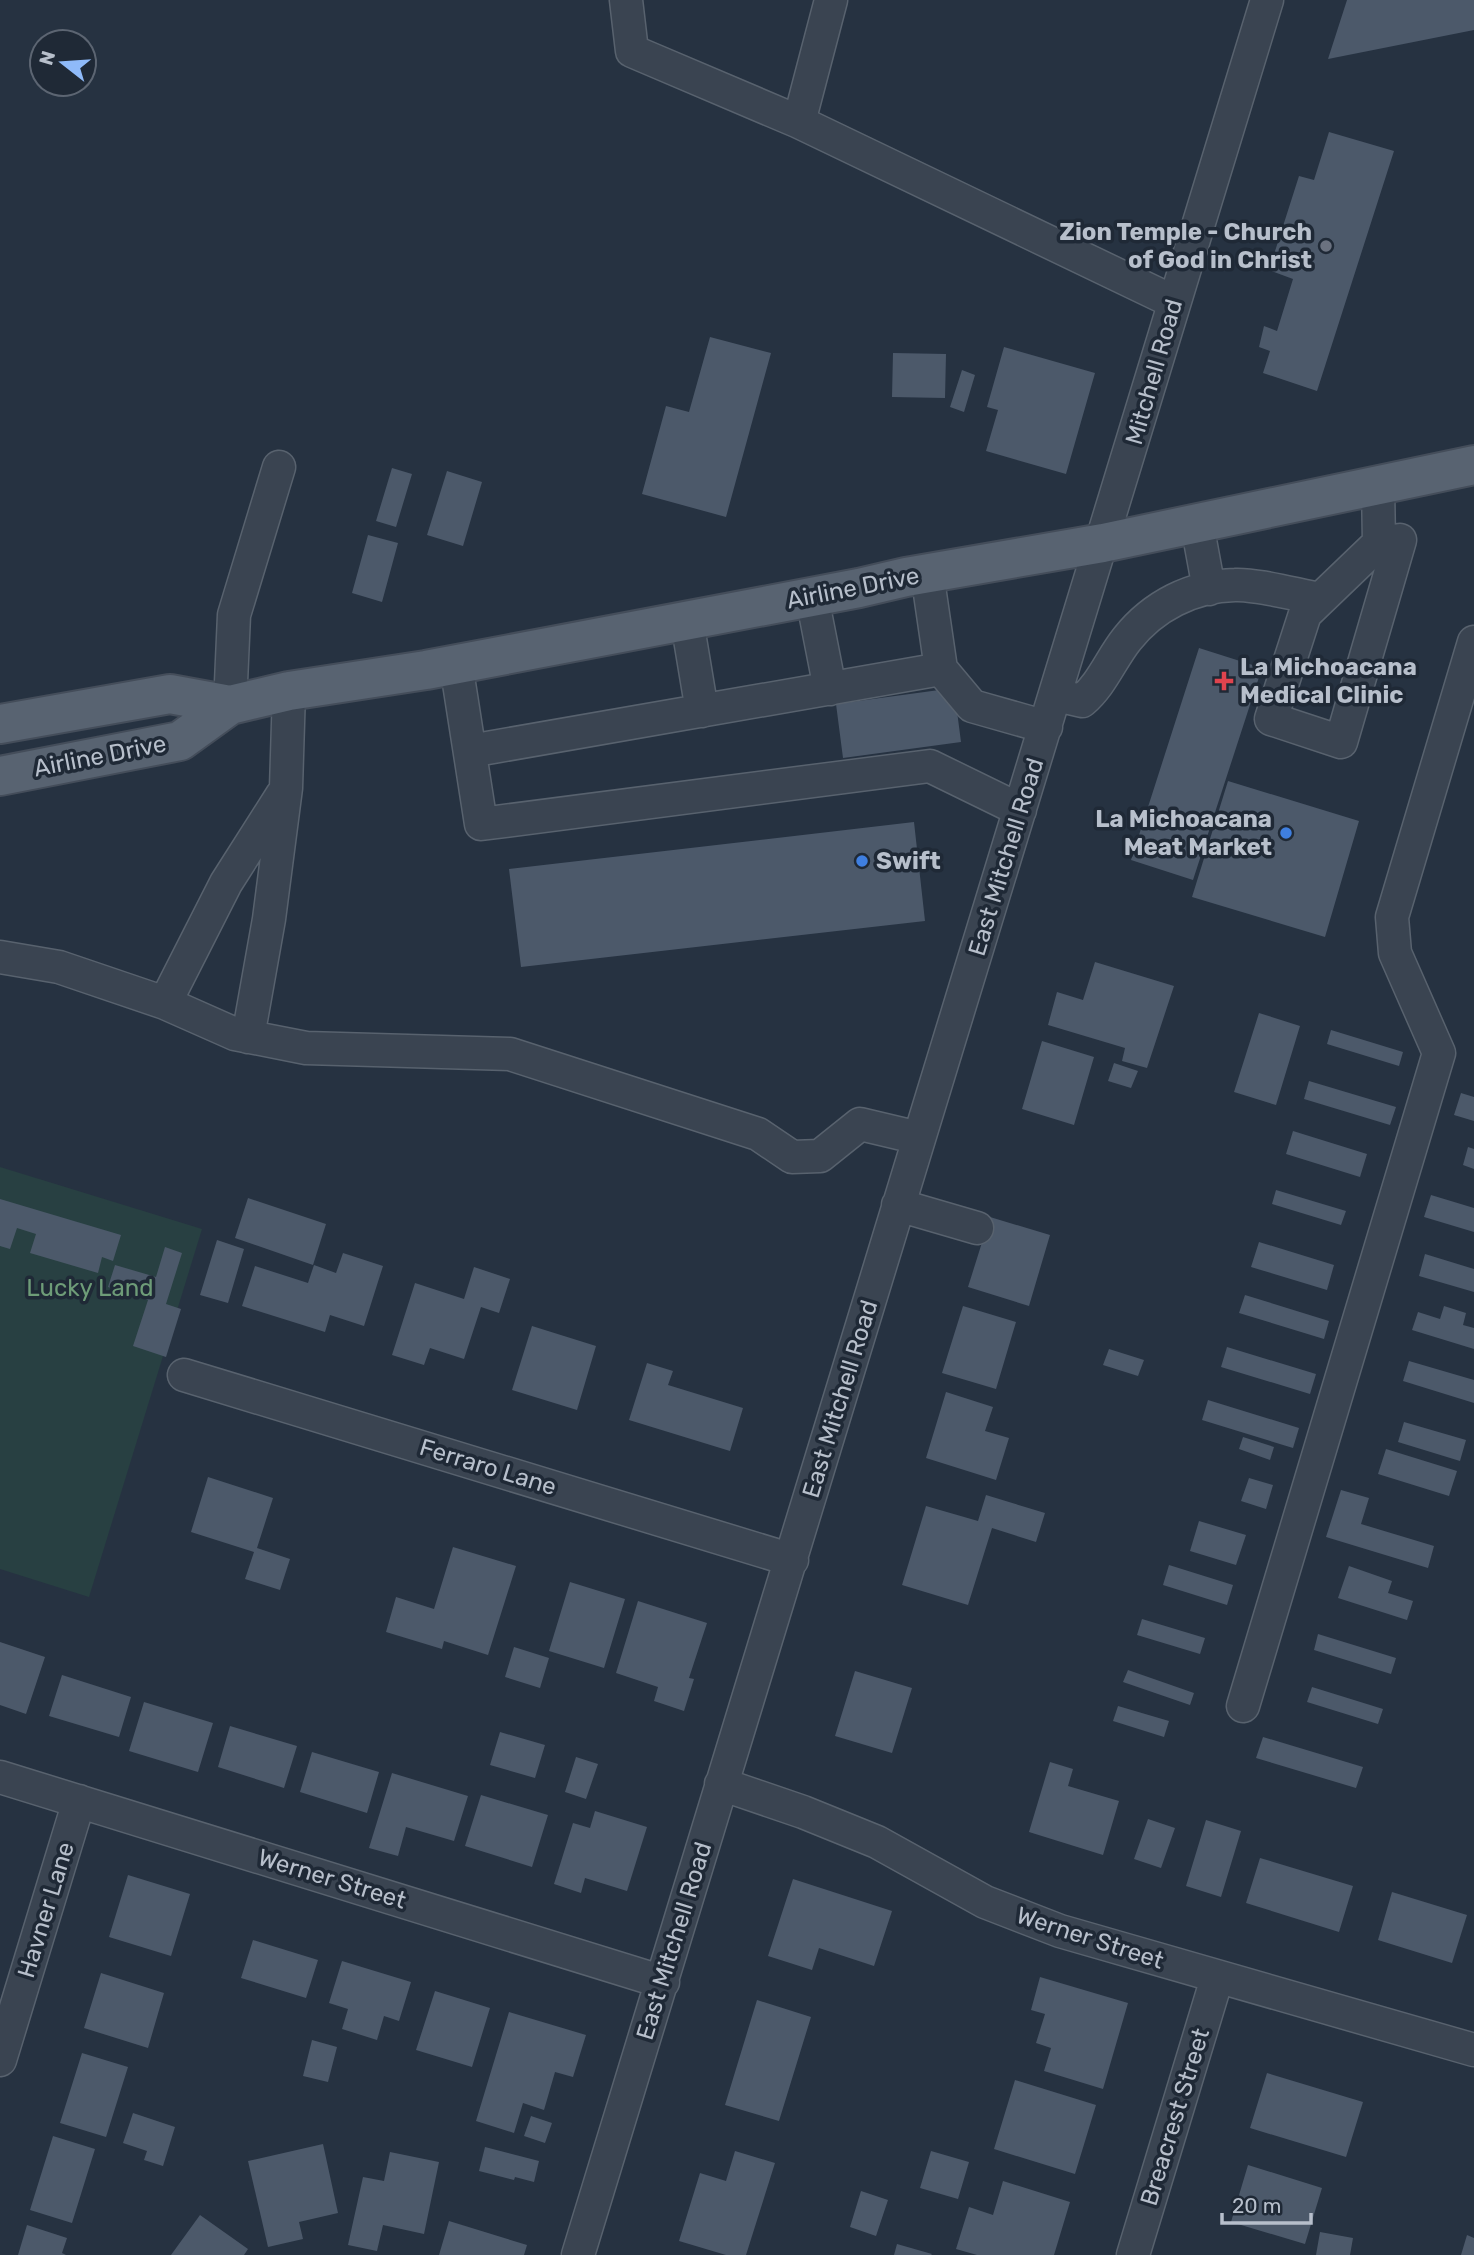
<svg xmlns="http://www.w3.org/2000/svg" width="1474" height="2255" viewBox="0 0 1474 2255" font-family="Rubik,sans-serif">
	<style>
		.green { fill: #284042 }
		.building { fill: #4c596a }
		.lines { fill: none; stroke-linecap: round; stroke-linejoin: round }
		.minor-casing { stroke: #58626e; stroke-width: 35 }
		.major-casing { stroke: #444d5a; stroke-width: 42 }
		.minor { stroke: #3a4451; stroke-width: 32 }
		.major { stroke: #586371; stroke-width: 38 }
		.worship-dot { fill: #6b7280; stroke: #1f2936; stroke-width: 2.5 }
		.health-dot { fill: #e0444e; stroke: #1f2936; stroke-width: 2.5 }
		.shop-dot { fill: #3f7fe0; stroke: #1f2936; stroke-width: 2.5 }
		.labels { text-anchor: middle; stroke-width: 7; stroke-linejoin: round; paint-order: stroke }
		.poi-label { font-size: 24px; font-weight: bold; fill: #b7bfcb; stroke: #1f2936; text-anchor: end }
		.street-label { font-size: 24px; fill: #b7bfcb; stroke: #1f2936 }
		.park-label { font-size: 24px; fill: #6e9c78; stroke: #1f2936 }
	</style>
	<rect width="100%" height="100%" fill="#263241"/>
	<path class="green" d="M0 1167 202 1229 89 1597 0 1569Z"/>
	<path class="building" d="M1347 0H1474V30L1328 59Z
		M1329 132 1394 151 1317 391 1263 373 1270 351 1259 347 1264 326 1277 331 1293 279 1269 270 1299 176 1314 180Z
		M710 337 771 353 726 517 642 494 666 406 689 412Z
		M1004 347 1095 373 1066 474 986 451 998 410 987 407Z
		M893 353 946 354 945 398 892 397Z
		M962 370 975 375 964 412 950 407Z
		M392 468 412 474 396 527 376 521Z
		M447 471 482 482 463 546 427 535Z
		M368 535 398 543 382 602 352 593Z
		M1199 648 1262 668 1193 880 1131 860Z
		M954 688 961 742 843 758 836 704Z
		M1228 781 1359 821 1325 937 1192 897Z
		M914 822 925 921 521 967 509 869Z
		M1095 962 1174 986 1147 1068 1122 1061 1125 1048 1048 1025 1057 992 1083 1000Z
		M1259 1013 1300 1026 1276 1105 1234 1092Z
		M1331 1030 1403 1052 1399 1066 1327 1044Z
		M1042 1041 1094 1057 1074 1125 1022 1109Z
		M1114 1063 1138 1071 1131 1088 1108 1081Z
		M1309 1081 1396 1107 1390 1125 1304 1099Z
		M1461 1093 1474 1097V1121L1454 1115Z
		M1293 1131 1367 1154 1360 1177 1286 1154Z
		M1468 1147 1474 1149V1169L1463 1165Z
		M1276 1190 1346 1211 1341 1225 1272 1204Z
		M1431 1195 1474 1208V1232L1424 1217Z
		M248 1198 326 1224 313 1265 235 1238Z
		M0 1199 121 1235 113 1261 102 1257 98 1273 30 1253 36 1234 17 1228 10 1249 0 1246Z
		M990 1217 1050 1235 1029 1306 968 1287Z
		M217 1240 244 1249 228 1303 200 1295Z
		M1259 1242 1334 1265 1327 1290 1251 1267Z
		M165 1247 182 1253 166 1304 181 1309 166 1357 133 1346 148 1300 108 1287 115 1265 156 1277Z
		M343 1253 383 1266 364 1326 330 1315 325 1332 242 1306 255 1266 308 1283 314 1265 336 1273Z
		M1425 1254 1474 1269V1292L1419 1276Z
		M474 1267 510 1279 499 1313 481 1307 464 1359 430 1348 424 1365 392 1355 415 1283 464 1299Z
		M1245 1295 1329 1321 1324 1339 1239 1313Z
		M963 1306 1016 1322 996 1389 942 1373Z
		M1444 1306 1466 1313 1463 1325 1474 1328V1349L1412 1330 1418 1312 1440 1319Z
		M532 1326 596 1346 577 1410 512 1390Z
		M1227 1347 1316 1374 1310 1394 1221 1367Z
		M1109 1349 1144 1360 1138 1376 1103 1365Z
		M1409 1361 1474 1380V1403L1403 1381Z
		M647 1363 673 1371 668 1385 743 1408 730 1451 629 1420Z
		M946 1392 993 1407 985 1431 1009 1438 996 1480 926 1458Z
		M1208 1400 1299 1428 1293 1448 1202 1420Z
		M1404 1422 1466 1440 1460 1461 1398 1442Z
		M1243 1437 1274 1447 1270 1460 1239 1449Z
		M1386 1449 1457 1471 1449 1496 1378 1474Z
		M208 1477 273 1498 257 1548 290 1559 280 1590 245 1579 254 1552 191 1532Z
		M1249 1478 1273 1485 1266 1509 1241 1501Z
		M1341 1490 1369 1498 1361 1524 1434 1546 1428 1568 1326 1537Z
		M986 1495 1045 1513 1036 1542 992 1528 968 1605 902 1585 926 1506 978 1521Z
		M1199 1521 1246 1535 1236 1565 1190 1551Z
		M453 1547 516 1566 488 1655 444 1641 442 1649 386 1632 396 1597 434 1609Z
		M1169 1565 1233 1585 1227 1605 1163 1585Z
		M1349 1566 1392 1581 1388 1593 1413 1601 1407 1620 1338 1598Z
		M570 1582 625 1599 604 1668 549 1651Z
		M638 1601 707 1623 689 1678 694 1679 684 1711 654 1701 658 1687 616 1673Z
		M1142 1619 1205 1638 1200 1654 1137 1635Z
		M1318 1634 1396 1658 1391 1674 1314 1650Z
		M0 1642 45 1657 26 1714 0 1705Z
		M514 1647 549 1658 540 1688 505 1677Z
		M1128 1670 1194 1693 1190 1705 1123 1682Z
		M855 1671 912 1688 892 1753 835 1736Z
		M62 1675 131 1697 119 1737 49 1716Z
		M1312 1687 1383 1709 1378 1724 1307 1702Z
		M144 1702 213 1723 198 1772 129 1751Z
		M1118 1706 1169 1721 1164 1737 1113 1721Z
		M230 1726 297 1746 284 1788 218 1767Z
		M500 1732 545 1745 535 1778 490 1765Z
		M1263 1737 1363 1767 1356 1788 1256 1758Z
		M312 1752 379 1772 367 1813 300 1792Z
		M576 1757 598 1764 586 1799 565 1792Z
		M1050 1762 1073 1769 1068 1786 1119 1801 1103 1855 1029 1832Z
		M392 1773 468 1796 454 1841 406 1827 398 1856 369 1848Z
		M481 1795 548 1815 532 1867 465 1846Z
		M595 1811 647 1827 627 1891 585 1878 581 1893 554 1884 573 1823 590 1828Z
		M1148 1819 1175 1828 1161 1868 1134 1859Z
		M1206 1820 1241 1831 1221 1897 1186 1886Z
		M1260 1858 1353 1886 1339 1932 1246 1903Z
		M128 1875 190 1894 171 1956 109 1937Z
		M793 1879 892 1911 874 1966 819 1948 812 1970 768 1956Z
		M1392 1892 1467 1915 1452 1963 1378 1940Z
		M253 1940 318 1960 306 1998 241 1978Z
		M342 1961 411 1982 399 2021 384 2016 377 2040 342 2029 348 2009 329 2003Z
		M101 1973 164 1993 148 2048 84 2028Z
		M1040 1977 1128 2003 1103 2089 1044 2071 1051 2048 1036 2043 1045 2014 1031 2010Z
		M435 1991 490 2008 472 2067 416 2050Z
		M757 2000 811 2017 779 2121 725 2105Z
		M509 2012 586 2035 573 2077 555 2072 544 2110 523 2103 514 2133 476 2121Z
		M312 2040 337 2047 328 2082 303 2076Z
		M82 2053 128 2067 106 2137 60 2123Z
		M1267 2073 1363 2102 1346 2157 1250 2128Z
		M1015 2080 1096 2105 1075 2174 994 2149Z
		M133 2113 175 2127 163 2166 144 2160 147 2151 123 2143Z
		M531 2116 552 2123 545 2143 524 2136Z
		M53 2136 95 2149 72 2223 30 2210Z
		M323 2144 338 2213 299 2222 303 2239 268 2247 248 2161Z
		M485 2147 539 2161 534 2182 515 2177 514 2180 479 2171Z
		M735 2151 775 2163 746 2255H726L679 2241 700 2173 726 2181Z
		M931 2151 969 2162 958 2199 920 2188Z
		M390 2152 439 2162 424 2234 383 2225 377 2251 348 2245 363 2177 384 2181Z
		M1248 2165 1322 2188 1305 2244 1231 2222Z
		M1003 2181 1070 2202 1054 2255H977L956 2249 969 2207 993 2215Z
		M861 2191 888 2200 876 2236 850 2227Z
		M200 2215 248 2249 244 2255H171Z
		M449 2221 527 2245 524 2255H439Z
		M27 2225 67 2238 62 2253 66 2255H18Z
		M1320 2232 1353 2238 1350 2255H1316Z
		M1467 2235 1474 2238V2255H1461Z
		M897 2244 932 2254 931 2255H894Z"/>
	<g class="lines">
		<defs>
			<path id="minor" d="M626 0 632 51 799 122 1174 302
				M799 122 831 0
				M1378 486 1379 543 1305 614 1271 719 1341 742 1400 540 1379 543
				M1197 524 1209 589
				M812 597 830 689
				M687 621 702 711
				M456 664 481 824 930 766 1020 810
				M941 669 972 706 1046 727
				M1056 695 1082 701C1102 684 1111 659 1127 639 1153 606 1192 586 1235 585 1257 584 1297 595 1320 599
				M230 705 234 615 279 467
				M470 751 941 669 927 573
				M0 957 59 967 165 1003 235 1034 306 1048 510 1054 758 1134 792 1157 820 1156 860 1124 919 1138
				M165 1003 226 883 282 795
				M248 1037 269 919 286 788 289 691
				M898 1205 977 1228
				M184 1375 792 1560
				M1243 1706 1439 1053 1395 953 1392 917 1474 642
				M0 1777 663 1982
				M721 1784 803 1812 877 1842 985 1902 1060 1931 1474 2050
				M0 2060 79 1801
				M578 2255 1267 0
				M1133 2255 1217 1978"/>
			<path id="major" d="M0 724 170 694 230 705
				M0 776 180 741 230 705 289 691 426 670 859 588 906 577 1103 543 1474 465"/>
		</defs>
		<use href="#minor" class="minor-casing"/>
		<use href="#major" class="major-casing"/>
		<use href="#minor" class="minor"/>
		<use href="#major" class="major"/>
	</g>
	<circle class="worship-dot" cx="1326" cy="246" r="7"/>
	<path class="health-dot" d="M1220.5 670.5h7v7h7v7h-7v7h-7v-7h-7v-7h7z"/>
	<g class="shop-dot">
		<circle cx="1286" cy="833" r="7"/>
		<circle cx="862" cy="861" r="7"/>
	</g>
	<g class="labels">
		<g class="poi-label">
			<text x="1312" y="240">Zion Temple - Church<tspan x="1312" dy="28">of God in Christ</tspan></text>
			<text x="1240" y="675" text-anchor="start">La Michoacana<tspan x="1240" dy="28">Medical Clinic</tspan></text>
			<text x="1272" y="827">La Michoacana<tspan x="1272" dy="28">Meat Market</tspan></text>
			<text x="876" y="869" text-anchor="start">Swift</text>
		</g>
		<g class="street-label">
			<text transform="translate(1154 372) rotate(-74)" y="8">Mitchell Road</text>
			<text transform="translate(853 588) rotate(-11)" y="8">Airline Drive</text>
			<text transform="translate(100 756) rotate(-11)" y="8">Airline Drive</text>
			<text transform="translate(1006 857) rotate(-73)" y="8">East Mitchell Road</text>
			<text transform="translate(840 1399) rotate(-73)" y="8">East Mitchell Road</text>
			<text transform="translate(488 1467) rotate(17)" y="8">Ferraro Lane</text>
			<text transform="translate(332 1879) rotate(17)" y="8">Werner Street</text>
			<text transform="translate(46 1910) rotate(-73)" y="8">Havner Lane</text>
			<text transform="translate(1090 1938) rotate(18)" y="8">Werner Street</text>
			<text transform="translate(674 1941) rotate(-73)" y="8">East Mitchell Road</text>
			<text transform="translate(1175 2117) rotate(-73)" y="8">Breacrest Street</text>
		</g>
		<g class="park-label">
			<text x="90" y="1296">Lucky Land</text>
		</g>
	</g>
	<g transform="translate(63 63) rotate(287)"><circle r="33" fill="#1f2936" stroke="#5c6572" stroke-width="2"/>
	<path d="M0-5L12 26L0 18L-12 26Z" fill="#8fbaf9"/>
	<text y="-10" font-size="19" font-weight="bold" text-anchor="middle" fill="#b7bfcb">N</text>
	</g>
	<path d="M1222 2213v10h89v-10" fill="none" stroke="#b7bfcb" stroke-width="3.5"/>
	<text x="1232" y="2213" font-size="21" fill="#b7bfcb" stroke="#1f2936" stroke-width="5" paint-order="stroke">20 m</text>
</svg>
